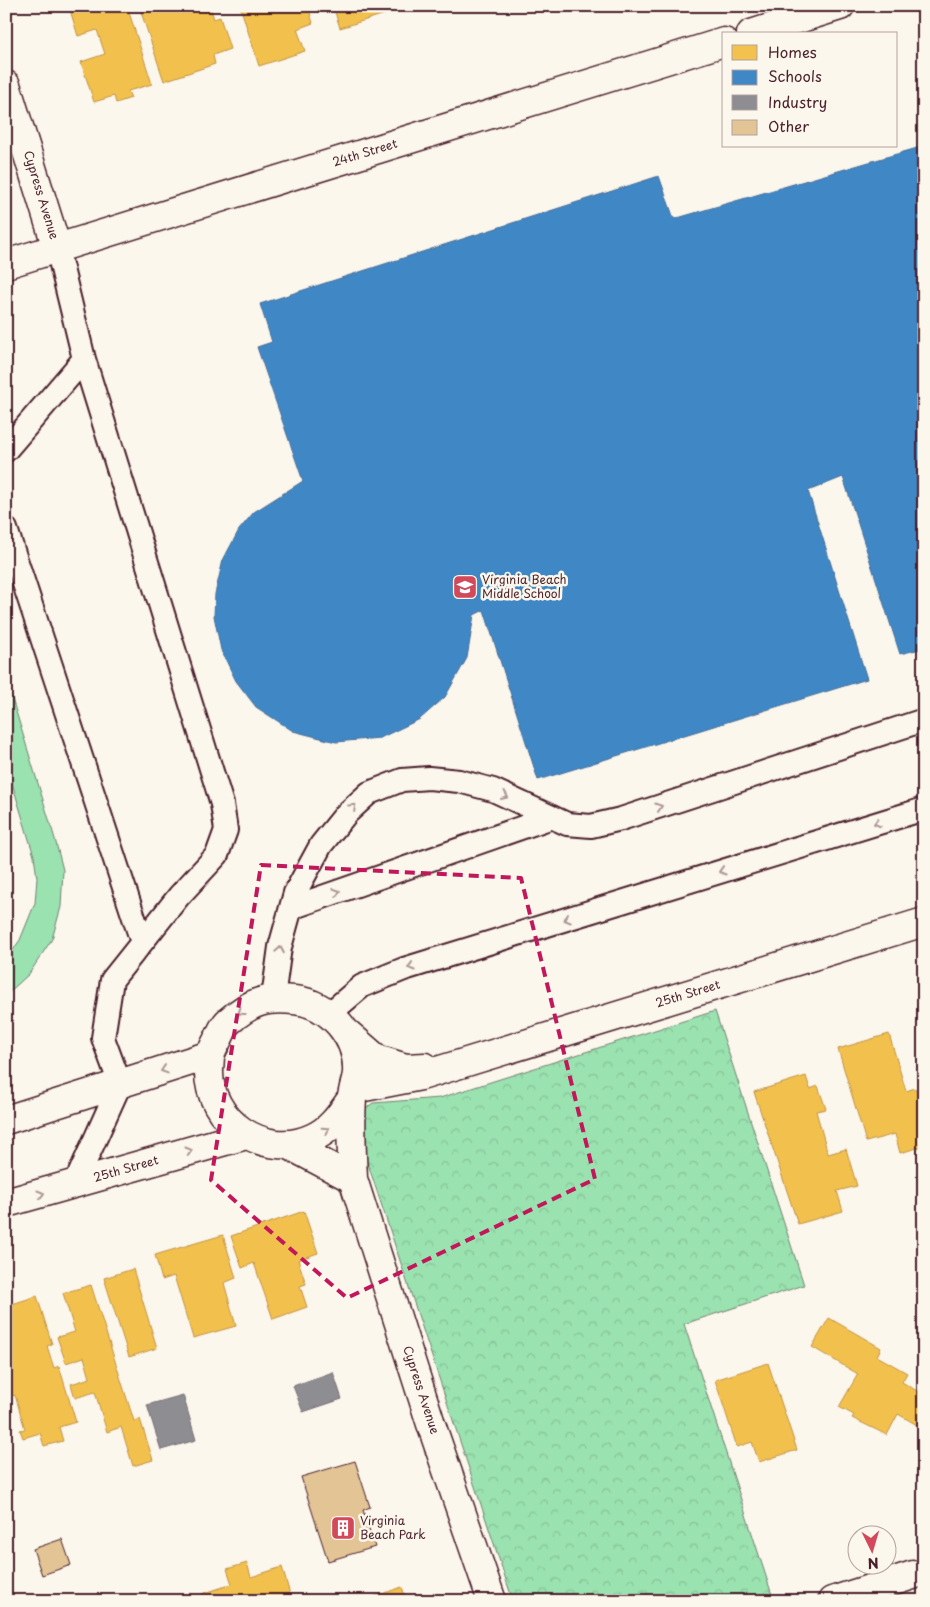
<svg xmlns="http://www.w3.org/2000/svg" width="930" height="1607" viewBox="0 0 930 1607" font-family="'Playpen Sans',sans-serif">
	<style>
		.park { fill: url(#park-crowns); stroke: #72806e }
		.pitch { fill: #9ae2b0; stroke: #72806e }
		.homes { fill: #f2c14e; stroke: #c09044 }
		.schools { fill: #3f88c5; stroke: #426897 }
		.industry { fill: #8d8d92; stroke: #796c73 }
		.building { fill: #e2c495; stroke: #4a1f2b }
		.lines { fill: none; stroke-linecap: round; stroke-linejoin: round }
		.service-casing { stroke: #4a1f2b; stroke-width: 26 }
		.minor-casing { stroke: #4a1f2b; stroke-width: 31 }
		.tertiary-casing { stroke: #4a1f2b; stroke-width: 31 }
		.service { stroke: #fbf7ec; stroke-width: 22 }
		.minor { stroke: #fbf7ec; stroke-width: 28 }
		.tertiary { stroke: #fbf7ec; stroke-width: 28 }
		.oneway { stroke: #ab9695 }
		.marked { fill: none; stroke: #c2185b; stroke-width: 4; stroke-dasharray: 10 6; stroke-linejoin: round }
		.labels { text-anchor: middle; stroke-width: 5; stroke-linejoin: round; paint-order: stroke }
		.street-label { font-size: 12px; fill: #4a1f2b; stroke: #fbf7ec }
		.poi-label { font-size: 12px; fill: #4a1f2b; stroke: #fbf7ec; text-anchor: start }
	</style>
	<defs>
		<pattern id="park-crowns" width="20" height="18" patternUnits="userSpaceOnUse" patternTransform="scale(1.25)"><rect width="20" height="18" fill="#9ae2b0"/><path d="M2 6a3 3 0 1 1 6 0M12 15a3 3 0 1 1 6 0" fill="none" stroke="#86c198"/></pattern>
	</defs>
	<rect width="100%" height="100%" fill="#fbf7ec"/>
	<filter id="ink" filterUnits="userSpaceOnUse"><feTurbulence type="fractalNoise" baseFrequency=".02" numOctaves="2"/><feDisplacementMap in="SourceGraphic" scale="10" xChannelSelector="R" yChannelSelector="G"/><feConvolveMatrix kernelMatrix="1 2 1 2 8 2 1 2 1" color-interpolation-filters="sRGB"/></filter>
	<g filter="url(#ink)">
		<path class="park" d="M715 1011 804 1285 684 1324 772 1595 754 1601H513L360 1140 362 1111 373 1103 440 1098Z"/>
		<path class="pitch" d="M6 679 55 839 63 870 61 907 52 939 29 974 6 995V960L20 940 35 903 37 878 34 856 6 763Z"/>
		<path class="homes" d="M82 6H127L152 84 128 91 131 98 116 103 114 96 94 102 81 62 105 54 97 30 78 36 70 10Z
			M139 6H210L214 19 220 17 230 49 213 55 215 64 164 81Z
			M240 6H308L313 23 297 29 305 51 259 66Z
			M333 6H401V9L340 28Z
			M417 6H434L418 11Z
			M889 1034 906 1091 915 1088 924 1117V1146L900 1153 895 1134 866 1142 838 1049Z
			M806 1076 810 1089 818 1086 826 1109 816 1111 828 1154 846 1149 857 1186 837 1191 843 1211 798 1224 754 1092Z
			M304 1211 318 1253 298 1260 306 1284 300 1286 307 1307 273 1319 254 1263 242 1268 231 1236Z
			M223 1235 236 1278 224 1283 236 1326 193 1338 174 1276 162 1280 155 1255Z
			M133 1269 157 1348 129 1357 104 1278Z
			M91 1285 134 1421 140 1419 153 1460 133 1466 121 1427 107 1432 95 1392 75 1398 71 1384 90 1378 84 1357 66 1363 57 1337 75 1332 63 1293Z
			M37 1296 52 1344 47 1346 54 1368 59 1366 76 1422 59 1427 63 1441 44 1446 40 1433 23 1438 20 1430 25 1429 15 1395 10 1397 6 1390V1306Z
			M829 1318 881 1348 877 1356 907 1373 902 1382 924 1395V1429L898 1414 887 1435 852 1418 854 1415 839 1407 858 1374 812 1347Z
			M768 1363 797 1450 759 1462 752 1442 737 1447 715 1380Z
			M247 1563 251 1577 282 1567 292 1601H204L202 1594 232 1584 227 1569Z
			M402 1587 407 1601H362Z"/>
		<path class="schools" d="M924 146V648L900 654 843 477 808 491 867 679 538 780 484 610 474 615 467 658 445 697 420 719 380 738 336 742 293 731 256 707 236 681 221 650 214 616 215 594 223 560 239 530 254 512 303 481 257 347 272 342 260 304 659 176 674 219Z"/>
		<path class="industry" d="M333 1372 342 1399 303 1412 293 1386Z
			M183 1395 196 1440 161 1450 147 1405Z"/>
		<path class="building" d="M355 1461 370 1507 363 1510 375 1547 328 1561 301 1477Z
			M62 1539 71 1565 42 1575 33 1549Z"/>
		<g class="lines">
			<defs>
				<path id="service" d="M57 248 84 359 222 804 226 830 217 855 179 896 112 980 103 1038 120 1084 75 1184
					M6 450 84 359
					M6 529 142 942
					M291 908 552 817
					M273 998 280 947 295 893 321 845 346 814 369 793 402 780 429 778 459 781 493 790 567 824 591 826 621 819 924 720
					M329 1014 362 986 404 969 924 809"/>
				<path id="minor" d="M347 1033 377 1059 406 1068 425 1067
					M354 1089 421 1076 924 922
					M6 1120 210 1055
					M289 1145 353 1179C352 1153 350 1125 352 1099 352 1091 356 1082 357 1073 359 1037 329 1003 294 1000 265 997 251 1002 229 1021 223 1026 221 1034 217 1041 215 1045 212 1050 211 1054 209 1059 210 1065 209 1069 207 1121 265 1160 312 1138 331 1130 341 1114 352 1098
					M353 1179 431 1424 492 1601
					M6 1203 246 1135
					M832 1601 913 1575"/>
				<path id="tertiary" d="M751 34 840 6
					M6 85 57 248
					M6 264 724 42"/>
			</defs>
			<use href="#service" class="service-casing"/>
			<use href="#minor" class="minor-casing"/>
			<use href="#tertiary" class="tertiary-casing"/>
			<use href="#service" class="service"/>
			<use href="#minor" class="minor"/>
			<use href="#tertiary" class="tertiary"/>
		</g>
		<defs><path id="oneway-chevron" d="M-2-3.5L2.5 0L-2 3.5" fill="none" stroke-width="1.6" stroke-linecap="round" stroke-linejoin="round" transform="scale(1.25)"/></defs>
		<g class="oneway">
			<use href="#oneway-chevron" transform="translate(505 796) rotate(24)"/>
			<use href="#oneway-chevron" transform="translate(353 807) rotate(-43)"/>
			<use href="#oneway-chevron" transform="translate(659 807) rotate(-18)"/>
			<use href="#oneway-chevron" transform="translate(877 823) rotate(163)"/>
			<use href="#oneway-chevron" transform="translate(722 871) rotate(163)"/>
			<use href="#oneway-chevron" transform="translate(337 892) rotate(-19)"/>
			<use href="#oneway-chevron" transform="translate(567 919) rotate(163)"/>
			<use href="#oneway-chevron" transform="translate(280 950) rotate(-80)"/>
			<use href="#oneway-chevron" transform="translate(411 967) rotate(163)"/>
			<use href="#oneway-chevron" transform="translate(241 1012) rotate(144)"/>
			<use href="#oneway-chevron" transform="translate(164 1070) rotate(162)"/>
			<use href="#oneway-chevron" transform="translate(326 1130) rotate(-33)"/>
			<use href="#oneway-chevron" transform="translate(189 1151) rotate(-16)"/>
			<use href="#oneway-chevron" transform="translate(41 1194) rotate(-16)"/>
		</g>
	</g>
	<path class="marked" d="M261 865 521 878 595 1179 347 1298 211 1180Z"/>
	<defs>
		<symbol id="school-square" viewBox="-11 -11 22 22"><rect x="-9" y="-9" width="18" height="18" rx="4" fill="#d1495b" stroke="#fbf7ec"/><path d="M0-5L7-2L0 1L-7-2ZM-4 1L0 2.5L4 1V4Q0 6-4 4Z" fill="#fff"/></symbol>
		<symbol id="building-square" viewBox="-11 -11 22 22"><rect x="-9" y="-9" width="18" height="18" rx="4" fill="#d1495b" stroke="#fbf7ec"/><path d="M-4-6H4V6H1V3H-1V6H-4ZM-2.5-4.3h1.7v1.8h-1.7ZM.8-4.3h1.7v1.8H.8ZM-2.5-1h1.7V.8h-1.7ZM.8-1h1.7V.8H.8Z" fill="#fff"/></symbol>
	</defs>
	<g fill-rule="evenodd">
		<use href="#school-square" x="451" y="573" width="28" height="28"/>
		<use href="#building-square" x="329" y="1514" width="28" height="28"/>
	</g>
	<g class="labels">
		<g class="street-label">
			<text transform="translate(365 153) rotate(-17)" y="4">24th Street</text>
			<text transform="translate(41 195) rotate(73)" y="4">Cypress Avenue</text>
			<text transform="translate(688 994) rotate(-17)" y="4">25th Street</text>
			<text transform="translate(126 1169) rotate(-16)" y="4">25th Street</text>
			<text transform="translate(421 1390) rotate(72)" y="4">Cypress Avenue</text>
		</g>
		<g class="poi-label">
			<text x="482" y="584">Virginia Beach<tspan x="482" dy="14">Middle School</tspan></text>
			<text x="360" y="1525">Virginia<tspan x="360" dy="14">Beach Park</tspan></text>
		</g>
	</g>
	<rect width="930" height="1607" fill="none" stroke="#fbf7ec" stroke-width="25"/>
	<rect x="12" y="12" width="905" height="1582" fill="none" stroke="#4a1f2b" stroke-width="2" filter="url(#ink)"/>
	<rect x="722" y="32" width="175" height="115" fill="#fbf7ec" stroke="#b4a19f"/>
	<rect x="732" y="45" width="25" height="15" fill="#f2c14e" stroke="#b4a19f"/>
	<text x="768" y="58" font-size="15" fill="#4a1f2b">Homes</text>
	<rect x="732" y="70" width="25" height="15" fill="#3f88c5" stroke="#b4a19f"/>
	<text x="768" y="82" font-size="15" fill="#4a1f2b">Schools</text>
	<rect x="732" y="95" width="25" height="15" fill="#8d8d92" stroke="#b4a19f"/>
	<text x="768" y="108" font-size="15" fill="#4a1f2b">Industry</text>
	<rect x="732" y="120" width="25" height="15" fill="#e2c495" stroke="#b4a19f"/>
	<text x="768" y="132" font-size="15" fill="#4a1f2b">Other</text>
	<g transform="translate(872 1550) rotate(175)"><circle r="24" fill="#fbf7ec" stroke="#b4a19f"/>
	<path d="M0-4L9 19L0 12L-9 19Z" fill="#d1495b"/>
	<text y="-8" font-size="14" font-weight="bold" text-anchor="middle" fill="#4a1f2b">N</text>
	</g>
</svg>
